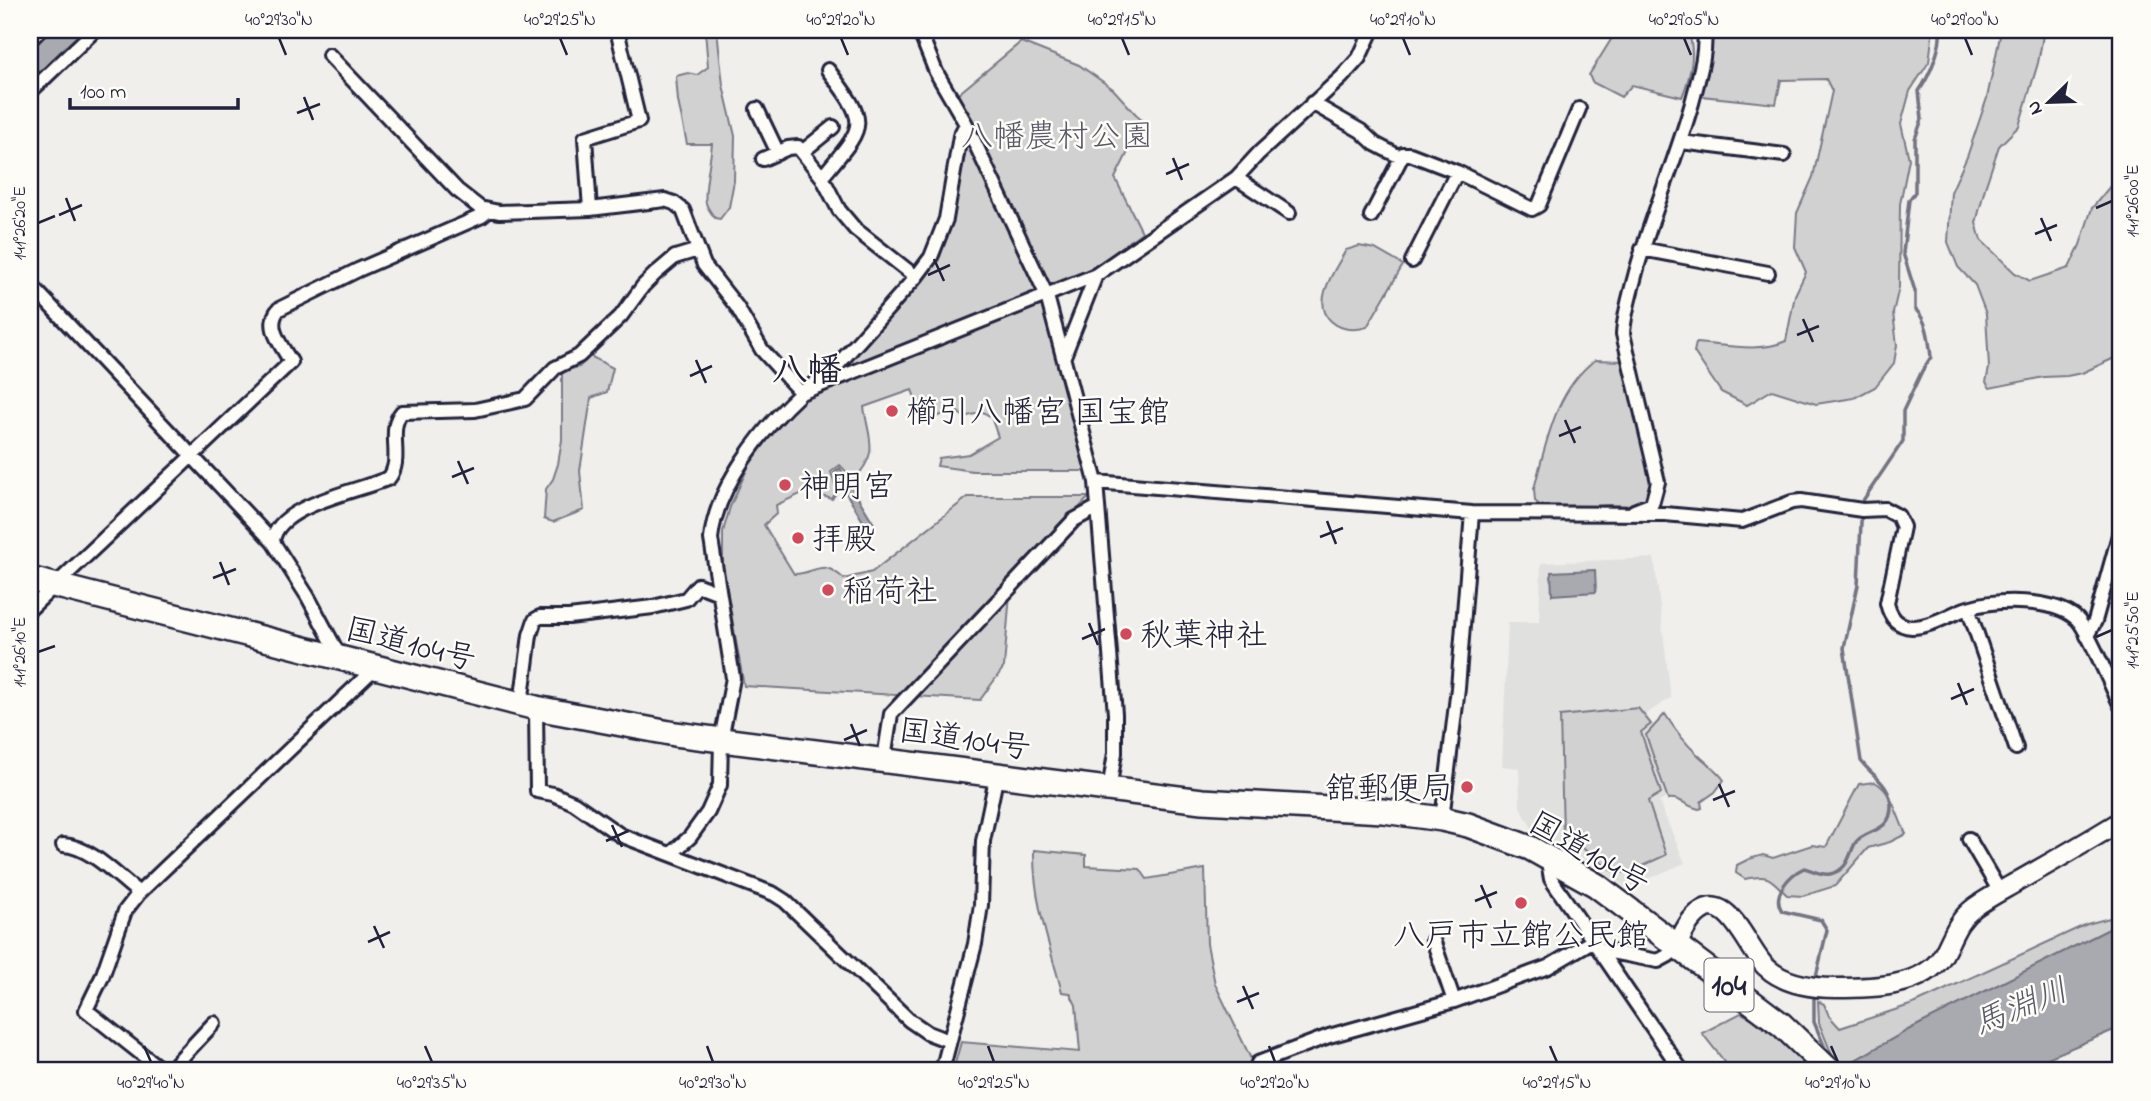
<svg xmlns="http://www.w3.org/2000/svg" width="2151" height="1101" viewBox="0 0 2151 1101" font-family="'Indie Flower','Klee One',sans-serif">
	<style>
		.built { fill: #e0e0df }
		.green { fill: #d2d1d1; stroke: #7a7a86; stroke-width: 2 }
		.water { fill: #a9a9b0; stroke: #737381; stroke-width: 2 }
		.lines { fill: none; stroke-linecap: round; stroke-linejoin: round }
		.stream { stroke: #737381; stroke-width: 3.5 }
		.river { stroke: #a9a9b0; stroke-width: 21 }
		.street-casing { stroke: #22223b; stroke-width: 18 }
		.secondary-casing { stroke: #22223b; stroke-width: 23 }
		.highway-casing { stroke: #22223b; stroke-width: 28 }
		.street { stroke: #fdfcf7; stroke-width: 12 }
		.secondary { stroke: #fdfcf7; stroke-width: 18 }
		.highway { stroke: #fdfcf7; stroke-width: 23 }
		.ticks { fill: none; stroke: #22223b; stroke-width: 2.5 }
		.poi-dot { fill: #d1495b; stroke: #fdfcf7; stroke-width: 2.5 }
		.labels { text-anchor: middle; stroke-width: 5; stroke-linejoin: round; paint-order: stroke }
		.shield { fill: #fdfcf7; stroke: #646373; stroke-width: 2 }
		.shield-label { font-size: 30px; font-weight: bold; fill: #22223b }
		.park-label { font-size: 32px; fill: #575768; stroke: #fdfcf7 }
		.poi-label { font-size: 32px; fill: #22223b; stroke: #fdfcf7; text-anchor: start }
		.street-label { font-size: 32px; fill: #22223b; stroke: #fdfcf7 }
		.water-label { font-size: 33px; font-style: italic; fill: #58586a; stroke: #fdfcf7 }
		.quarter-label { font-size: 35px; font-weight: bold; fill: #22223b; stroke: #fdfcf7 }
		.neatline { fill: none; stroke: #22223b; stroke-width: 2.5 }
		.ticks-label { font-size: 18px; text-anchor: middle; fill: #22223b }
	</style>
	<rect width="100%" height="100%" fill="#f0efec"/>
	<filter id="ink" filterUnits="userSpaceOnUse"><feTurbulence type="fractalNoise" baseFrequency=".0143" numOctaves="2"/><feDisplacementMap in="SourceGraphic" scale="14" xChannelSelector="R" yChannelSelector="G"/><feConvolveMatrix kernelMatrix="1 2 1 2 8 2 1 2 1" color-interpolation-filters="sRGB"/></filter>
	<g filter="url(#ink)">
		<path class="built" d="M1654 558 1671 698 1646 714 1653 725 1646 735 1667 798 1659 802 1685 863 1627 888 1597 867 1533 830 1520 807 1519 768 1502 766 1508 622H1539L1541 563Z"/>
		<path class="green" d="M705 30H717L723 85 735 136 734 181 729 207 720 219 715 218C712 214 707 208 706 203 703 193 711 158 712 144H687L678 101 676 76 688 73 697 75 708 67Z
			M1617 30H1688C1696 53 1691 75 1682 97L1632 85 1621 97 1592 82 1589 75Z
			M1709 30H1933L1929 62 1910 91 1901 124 1909 159 1900 204 1899 287 1893 313 1897 345 1894 363 1875 387 1854 398 1816 404 1772 390 1747 405 1721 392 1694 352 1696 343C1726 345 1759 353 1786 341L1795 295 1806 272 1795 247 1797 213 1813 177 1832 91 1826 79 1781 80 1776 104 1702 96 1712 46Z
			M1990 30H2044L2038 63 2019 126 1999 146 1985 188 1976 223 1981 240 2015 273 2030 281 2069 268 2080 245 2092 208 2121 173V355L2082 373 2067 376 2044 377 1990 388 1986 382 1989 368 1986 314 1975 285 1958 267 1948 242 1951 192 1967 157 1987 98 2000 36Z
			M1021 42 1079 65 1113 89 1143 122 1115 178 1142 232 1098 265 1050 287 1008 197 957 95Z
			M964 145 972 150 1038 286 1087 471H973L937 466 939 458 969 454 998 437 991 417 983 412 964 417 955 410 928 420 923 418 912 390 864 407C869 442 880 451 854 480L840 465 831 472 837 491 832 499 807 491 776 505 777 513 764 525 794 574C817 574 821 557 844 579L872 572 968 497H1089L1011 581 1004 667 980 700 744 686 723 568V532L730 507 749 465 771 427 940 257 953 219Z
			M1359 246 1375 249 1403 265 1367 327C1354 331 1342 331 1331 321 1311 302 1335 270 1346 250Z
			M590 356 613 368 607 392 591 398 580 471 584 510 553 522 544 519 546 489 553 479 558 464 562 440V371L579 367Z
			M1595 360 1623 361 1626 369C1635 402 1656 465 1649 497L1630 506 1607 505 1579 508 1541 506 1535 501 1534 489C1546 444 1555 390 1595 360Z
			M1638 708 1651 724 1641 732 1661 793 1648 801 1666 855 1627 873 1611 870 1563 833 1560 716Z
			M1665 714C1674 728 1684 742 1696 753 1706 763 1716 769 1724 780L1715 792 1701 802 1702 808 1699 809C1687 807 1680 797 1668 799L1646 735Z
			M1875 782C1893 792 1897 817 1906 834L1890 842 1868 848 1835 886 1803 896 1787 895C1769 878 1771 874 1745 879L1736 873 1737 865 1749 859 1763 855 1773 858 1812 845 1826 847 1859 784Z
			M1034 850 1086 855V866L1140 869 1147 879 1205 869 1207 944 1215 984 1252 1061 1250 1071H953L961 1042 1080 1052 1076 1005 1070 993 1062 992C1049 944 1033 900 1034 850Z
			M2121 915V923L1910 1029 1838 1070 1819 1023 1818 1001 1824 1004 1829 1016 1840 1028 1916 1003 2087 924Z
			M1741 1013 1813 1047 1824 1071H1732L1702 1033Z"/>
		<path class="water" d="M840 468 874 524 867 528 834 473Z
			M1595 570 1596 592 1552 595 1551 572Z
			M2121 923V1027L2017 1071H1836L1910 1029Z"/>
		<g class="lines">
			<path class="stream" d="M1815 981 1827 930 1821 920 1782 911C1771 895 1789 875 1804 868 1813 870 1821 876 1830 874 1850 870 1849 852 1856 842 1866 829 1892 833 1891 805 1890 784 1872 776 1861 761L1844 648 1858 585 1862 502 1903 441V411L1922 371 1931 357C1929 341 1928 321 1915 309V291L1903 253 1909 200 1915 192V139L1922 119 1919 91C1929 77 1942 47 1940 30
				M1814 992V1022L1828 1055"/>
			<path class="river" d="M30 65 67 30"/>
			<defs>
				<path id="street" d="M919 30 936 72 966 124 1047 296 1096 482 1115 714V753L1109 790
					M30 40 40 30
					M329 55 457 190 480 208 499 212 590 209 665 200 674 203 683 210 704 265 737 307 762 350 801 393 834 369 916 277 931 257 946 219 960 136 966 124
					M30 92 95 30
					M1312 103 1361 131 1375 144 1400 157
					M757 109 778 153
					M1681 142 1784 155
					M802 152 833 127
					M763 159 788 148 798 147 822 177 839 210 855 229 916 277
					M822 177C866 124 870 126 828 70
					M1236 178 1289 213
					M590 209 585 138 639 121 617 30
					M1371 216 1403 154H1410L1457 172 1532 209 1539 205 1579 109
					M1642 249 1768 273
					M1412 261 1457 172
					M30 284 273 542 308 597 340 657
					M1064 356 1096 275
					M1096 482 1472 513 1665 514 1742 521 1792 502 1801 501 1862 510 1885 509 1898 516 1903 527 1887 603C1890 617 1897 626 1912 627 1931 627 1950 614 1968 608 1996 599 2054 598 2077 619 2087 628 2113 690 2121 706
					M1634 511 1652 504 1658 482 1623 334C1624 313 1631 292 1636 272 1652 214 1676 160 1692 103 1698 79 1707 54 1704 30
					M273 542C275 505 361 491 389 478 404 459 386 430 402 412L475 410 525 399 555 368 579 356 621 316 643 286 655 274 675 257 698 250
					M1968 608 2016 748
					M30 609 291 362C282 346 264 326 279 309L358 270 482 216 488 211
					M2087 636 2095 621 2121 528
					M521 704 530 635 535 620 540 617H569L653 607 686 599 698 585 719 593
					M536 708 537 791 553 794 574 803 620 835 774 894 785 901 909 1020 928 1033 949 1041
					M884 759 891 714 1074 520 1098 507
					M1442 819 1458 688 1472 513
					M1969 839 2000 892
					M63 845C90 846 118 877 139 893
					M671 854 690 837 708 812 720 785 721 740 733 678 711 539C716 486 763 428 801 393L1096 275 1236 178 1259 153 1342 77 1359 58 1372 30
					M1547 856 1551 879 1682 1071
					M1433 940 1454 1001
					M1601 950 1658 961 1669 955 1677 945
					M163 1071 86 1010 102 977 125 911 139 893 376 667
					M169 1071 214 1023
					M942 1071 975 944 981 905 983 841 997 774
					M1255 1071 1258 1063 1329 1036 1454 1001 1506 982 1548 967 1594 940"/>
				<path id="secondary" d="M1677 945C1682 936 1686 925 1693 918 1726 881 1747 950 1766 967 1784 984 1812 988 1836 988 1870 988 1924 988 1943 955 1953 937 1956 921 1975 907 1989 897 2005 889 2020 880 2054 861 2088 841 2121 821"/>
				<path id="highway" d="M30 579 536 708 675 734 1202 801 1383 811 1442 819 1468 825 1530 848 1596 885 1782 1025 1830 1071"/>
			</defs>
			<use href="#street" class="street-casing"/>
			<use href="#secondary" class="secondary-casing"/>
			<use href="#highway" class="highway-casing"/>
			<use href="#street" class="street"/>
			<use href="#secondary" class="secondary"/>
			<use href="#highway" class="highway"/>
		</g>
	</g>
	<path class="ticks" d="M279 38 286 55M560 38 567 55M841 38 848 55M1122 38 1129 55M1403 38 1410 55M1684 38 1691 55M1965 38 1972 55M304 97 313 120M297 113 320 104M1173 158 1182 180M1166 174 1189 164M66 198 75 221M2096 208 2112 201M59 215 82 205M2041 218 2051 241M38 223 55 216M2035 234 2057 225M934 259 944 281M928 275 950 265M1803 319 1813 342M1797 335 1819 326M696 360 706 383M690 376 712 366M1565 420 1575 443M1559 436 1581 427M458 461 468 484M452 477 474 468M1327 521 1336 544M1320 537 1343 528M220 562 229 585M213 578 236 569M1089 623 1098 645M2096 637 2112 630M1082 639 1105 629M38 652 55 646M1958 683 1967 705M1951 699 1974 689M851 724 860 746M844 740 867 730M1719 784 1729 807M1713 800 1735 791M612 825 622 847M606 841 628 831M1481 885 1491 908M1475 901 1497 892M374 926 384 948M368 942 390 932M1243 986 1253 1009M1237 1002 1259 993M144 1046 151 1062M425 1046 432 1062M707 1046 713 1062M988 1046 994 1062M1269 1046 1275 1062M1550 1046 1557 1062M1831 1046 1838 1062"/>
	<g class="poi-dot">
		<circle cx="892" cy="411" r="7"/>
		<circle cx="785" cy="485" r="7"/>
		<circle cx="798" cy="538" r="7"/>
		<circle cx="828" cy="590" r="7"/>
		<circle cx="1126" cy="634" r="7"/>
		<circle cx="1467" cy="787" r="7"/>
		<circle cx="1521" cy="903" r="7"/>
	</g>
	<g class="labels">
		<rect class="shield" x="1704.5" y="958.5" width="49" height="53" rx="5"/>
		<g class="shield-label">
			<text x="1729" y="995">104</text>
		</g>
		<g class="park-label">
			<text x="1057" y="146">八幡農村公園</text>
		</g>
		<g class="poi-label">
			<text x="906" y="422">櫛引八幡宮 国宝館</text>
			<text x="799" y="496">神明宮</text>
			<text x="812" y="549">拝殿</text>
			<text x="842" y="601">稲荷社</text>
			<text x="1140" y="645">秋葉神社</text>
			<text x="1453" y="798" text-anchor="end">舘郵便局</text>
			<text x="1521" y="945" text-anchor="middle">八戸市立館公民館</text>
		</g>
		<g class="street-label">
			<text transform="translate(411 643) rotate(14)" y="11">国道104号</text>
			<text transform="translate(965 738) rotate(8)" y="11">国道104号</text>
			<text transform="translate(1590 852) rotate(30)" y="11">国道104号</text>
		</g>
		<g class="water-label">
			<text transform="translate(2020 1005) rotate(-22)" y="12">馬淵川</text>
		</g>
		<g class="quarter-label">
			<text x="807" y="381">八幡</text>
		</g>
	</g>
	<rect width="2151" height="1101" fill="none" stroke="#fdfcf7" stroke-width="77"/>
	<g transform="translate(2049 102) rotate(247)" stroke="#fdfcf7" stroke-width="5" paint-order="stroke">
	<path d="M0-5L12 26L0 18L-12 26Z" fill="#22223b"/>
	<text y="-10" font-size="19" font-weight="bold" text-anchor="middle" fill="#22223b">N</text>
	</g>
	<path d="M70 98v10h168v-10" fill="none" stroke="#22223b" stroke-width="3.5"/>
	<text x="80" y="98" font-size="21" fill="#22223b" stroke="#fdfcf7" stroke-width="5" paint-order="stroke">100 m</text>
	<rect x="38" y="38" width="2074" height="1024" class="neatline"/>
	<g class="ticks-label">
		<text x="279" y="25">40°29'30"N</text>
		<text x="560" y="25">40°29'25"N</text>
		<text x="841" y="25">40°29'20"N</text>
		<text x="1122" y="25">40°29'15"N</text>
		<text x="1403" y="25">40°29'10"N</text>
		<text x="1684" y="25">40°29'05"N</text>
		<text x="1965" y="25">40°29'00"N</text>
		<text transform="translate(2132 201) rotate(-90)" y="6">141°26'00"E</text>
		<text transform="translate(19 223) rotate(-90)" y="6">141°26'20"E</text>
		<text transform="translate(2132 630) rotate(-90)" y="6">141°25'50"E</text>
		<text transform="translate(19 652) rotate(-90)" y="6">141°26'10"E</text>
		<text x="151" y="1088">40°29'40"N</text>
		<text x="432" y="1088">40°29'35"N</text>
		<text x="713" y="1088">40°29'30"N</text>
		<text x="994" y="1088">40°29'25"N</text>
		<text x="1275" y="1088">40°29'20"N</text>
		<text x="1557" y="1088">40°29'15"N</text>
		<text x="1838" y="1088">40°29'10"N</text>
	</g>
</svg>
